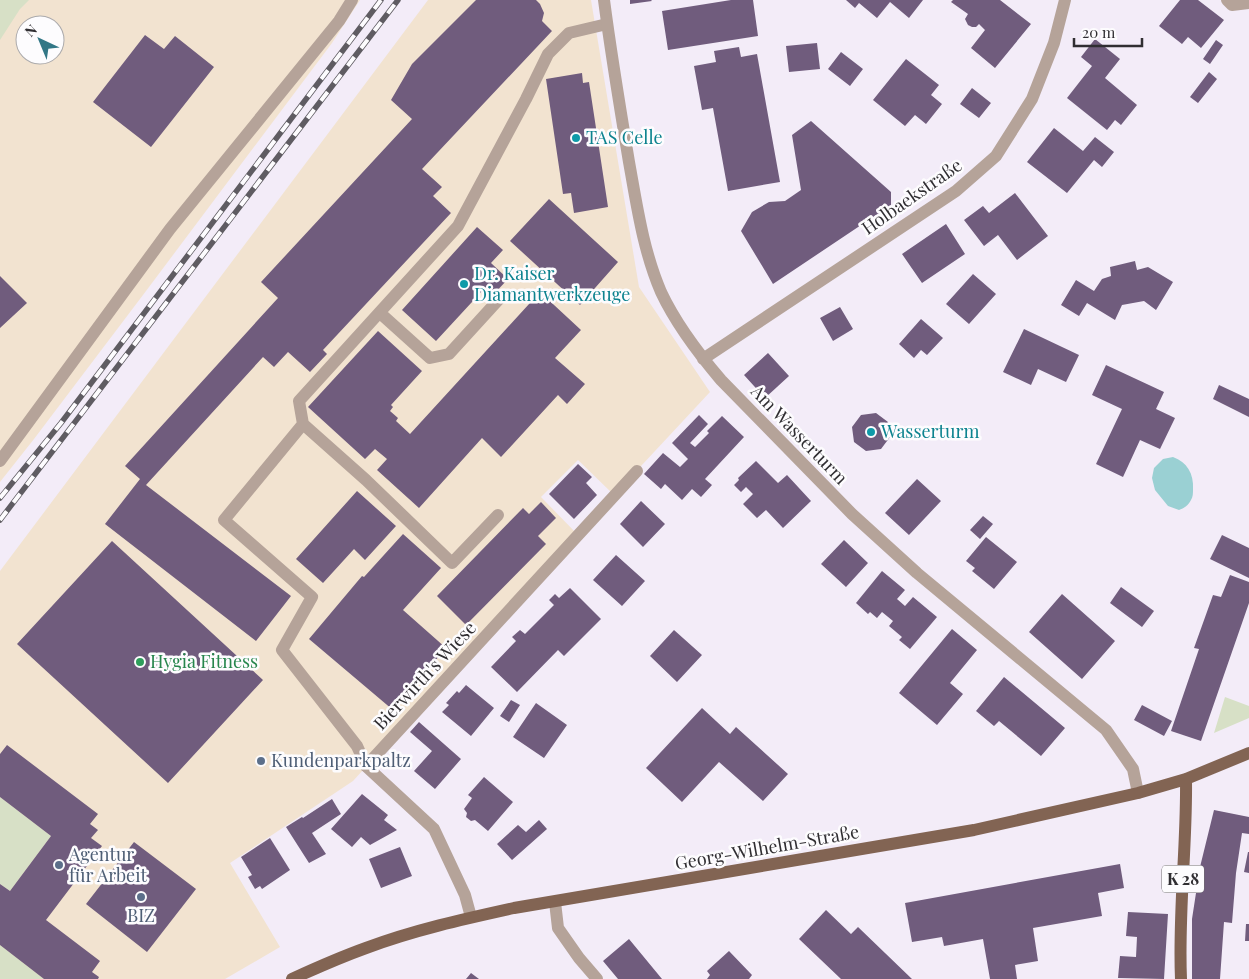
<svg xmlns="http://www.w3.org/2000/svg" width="1249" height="979" viewBox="0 0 1249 979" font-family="'Playfair Display',serif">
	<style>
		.commercial { fill: #f2e3d0; fill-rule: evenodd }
		.green { fill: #d7e0c6 }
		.water { fill: #9ad0d3 }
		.building { fill: #705c7d }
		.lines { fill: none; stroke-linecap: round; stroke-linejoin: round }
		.service { stroke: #b5a399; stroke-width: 12 }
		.minor { stroke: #b5a399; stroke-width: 12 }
		.primary { stroke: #826453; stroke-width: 12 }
		.rail-casing { stroke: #5f5c62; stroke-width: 5.5 }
		.rail { stroke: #fdfcfe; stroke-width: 4; stroke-dasharray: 11; stroke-linecap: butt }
		.culture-dot { fill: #0f9aa8; stroke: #fdfcfe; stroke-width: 2 }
		.leisure-dot { fill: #2e9e5b; stroke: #fdfcfe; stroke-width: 2 }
		.service-dot { fill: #5c6f8a; stroke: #fdfcfe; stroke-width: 2 }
		.labels { text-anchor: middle; stroke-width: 5; stroke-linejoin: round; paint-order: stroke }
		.shield { fill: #fdfcfe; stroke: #6e6c6f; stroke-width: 1 }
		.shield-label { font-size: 16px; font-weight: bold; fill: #302e32 }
		.culture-label { font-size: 18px; fill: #0d838f; stroke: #fdfcfe; text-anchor: start }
		.street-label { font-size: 18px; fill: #302e32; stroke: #fdfcfe }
		.leisure-label { font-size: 18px; fill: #27864d; stroke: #fdfcfe; text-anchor: start }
		.service-label { font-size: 18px; fill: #4e5e75; stroke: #fdfcfe; text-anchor: start }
	</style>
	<rect width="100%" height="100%" fill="#f3ecf8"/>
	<path class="commercial" d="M0 0H360L332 43 143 295 34 439 0 482ZM25 25H55V55H25Z
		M428 0H591L639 287 710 392 614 495 578 460 541 497 578 535 353 781 230 863 280 947 225 979H0V571Z"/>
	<path class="green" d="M0 0H29L20 9 0 40Z
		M1225 697 1249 706V718L1214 733Z
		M0 797 51 836 10 891 0 884Z
		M0 945 44 979H0Z"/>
	<path class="water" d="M1173 457C1187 462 1194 474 1193 489 1193 493 1193 497 1191 500 1188 506 1184 508 1179 510L1168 506 1155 490 1152 478 1154 468 1163 459Z"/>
	<path class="building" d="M476 0H536L540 4 544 13 542 21 552 31 422 169 442 187 433 196 451 213 323 350 327 354 310 372 288 352 274 367 263 357 146 485 291 596 256 641 105 524 140 479 125 466 278 298 261 282 412 119 391 100 412 64Z
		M630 0H651L652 1 630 4Z
		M731 0H753L758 36 668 50 662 11Z
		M846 0H923L909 18 890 2 877 18 859 3 855 8Z
		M953 0H1000L1031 24 995 68 971 48 985 30 979 24 976 27H972L968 25 965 19 968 14 951 2Z
		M1180 0H1198L1224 20 1201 48 1188 37 1182 44 1159 26Z
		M145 35 164 49 175 36 214 67 151 147 93 102Z
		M1095 39 1120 59 1105 78 1137 105 1121 125 1115 120 1107 130 1067 98 1092 66 1081 57Z
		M1216 40 1223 45 1210 64 1203 59Z
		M817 43 820 69 789 72 786 46Z
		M739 47 741 57 757 54 780 182 728 191 713 108 702 110 694 66 716 62 714 51Z
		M841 52 863 69 850 86 828 69Z
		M906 59 939 85 931 95 942 104 926 124 915 115 905 126 873 100Z
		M1209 72 1217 79 1198 103 1190 97Z
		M582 73 583 83 589 82 608 207 574 213 571 193 563 194 546 79Z
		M972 88 991 103 979 118 960 104Z
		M811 121 891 192V205L773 284 741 231 752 212 769 202 785 201 801 190 792 135Z
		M1054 128 1083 151 1095 137 1114 152 1102 167 1094 160 1067 193 1027 162Z
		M1015 193 1048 236 1017 260 998 235 984 246 964 220 983 206 989 213Z
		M549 199 618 262 580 305 510 241Z
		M946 224 965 254 922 283 902 254Z
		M477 227 503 250 491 263 508 279 492 296 484 289 436 341 402 310Z
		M1135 261 1137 270 1148 267 1173 282 1156 310 1144 301 1122 305 1115 320 1087 303 1079 316 1061 305 1076 280 1094 291 1102 279 1111 276 1110 267Z
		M973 274 996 294 969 324 946 304Z
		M0 276 27 303 0 328Z
		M540 292 581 330 555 358 585 384 567 404 558 395 501 457 482 438 419 508 377 470 387 459 375 449 365 459 308 407 378 331 422 371 391 405 393 407 390 411 398 418 396 421 410 434Z
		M840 307 853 329 833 341 820 318Z
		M921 319 943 338 927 355 921 350 914 358 899 344Z
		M1024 329 1079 355 1066 382 1038 369 1031 385 1003 372Z
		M768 353 789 376 765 398 744 375Z
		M1106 365 1164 392 1156 409 1175 418 1160 449 1140 440 1123 477 1096 464 1122 409 1092 395Z
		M1219 385 1249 399V417L1213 399Z
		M876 413 888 422 890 437 881 449 866 451 854 442 852 427 861 415Z
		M699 415 708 424 690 443 695 447 709 433 707 431 722 416 744 437 705 479 712 485 701 497 692 489 682 500 665 484 661 489 644 474 663 453 680 467 688 459 672 443Z
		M756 461 778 483 787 475 811 501 783 528 766 510 757 518 743 504 753 494 746 487 741 492 734 485 739 480 738 478Z
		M578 464 592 477 586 483 597 495 574 519 549 494Z
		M917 479 941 501 909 535 885 513Z
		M357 491 396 526 365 560 354 549 323 583 296 559Z
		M641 501 665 524 643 547 620 524Z
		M541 502 556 518 538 536 546 544 466 625 437 596 523 508 529 514Z
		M983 516 993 524 980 539 970 530Z
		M403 534 441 568 403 610 446 648 393 710 309 639 362 576 364 577Z
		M1222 535 1249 548V578L1210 559Z
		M986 537 1017 562 994 589 972 571 975 568 966 561Z
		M844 540 868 563 846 587 821 564Z
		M112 541 263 680 168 783 17 644Z
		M616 555 645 581 622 606 593 580Z
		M882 571 905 590 897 599 905 606 913 597 937 617 910 649 899 640 902 637 889 626 893 621 882 612 877 618 870 612 868 614 856 603Z
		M1230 575 1249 582V603L1201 741 1171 731 1199 649 1194 648 1213 595 1221 597Z
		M1121 587 1154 611 1142 627 1110 603Z
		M570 588 601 619 564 656 558 650 517 692 491 667 516 641 512 637 520 630 525 634 554 605 549 600 555 594 559 598Z
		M1062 594 1115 641 1082 679 1029 632Z
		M952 629 977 650 950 683 963 694 937 725 899 693Z
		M674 630 702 655 677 682 650 656Z
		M1004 677 1065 728 1041 756 999 721 994 726 976 711Z
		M466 685 494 708 471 736 442 712 449 705 446 703 457 691 459 693Z
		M511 700 520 705 509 722 500 716Z
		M536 703 567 725 544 758 513 737Z
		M1142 705 1172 721 1164 736 1134 720Z
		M702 708 730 734 736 727 788 774 763 801 719 762 682 802 646 768Z
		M419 722 461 759 435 789 414 771 432 751 410 732Z
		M7 745 98 814 90 824 98 830 91 838 102 846 46 920 100 961 92 972 99 977 98 979H44L0 945V884L10 891 51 836 0 797V754Z
		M484 777 513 802 488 831 475 820 471 821 466 817 467 813 464 809 472 798 468 795Z
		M362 794 388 815 384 820 397 830 370 845 361 837 352 847 331 829Z
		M332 799 341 814 312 833 326 854 309 863 286 827 302 817 303 818Z
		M1214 810 1249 817V834L1242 833 1236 873 1232 923 1224 922 1220 979H1192V919L1200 867Z
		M539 820 547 829 512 860 497 844 518 825 526 832Z
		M270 838 290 870 262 889 260 886 255 889 248 877 252 875 241 857Z
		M134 842 196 889 147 952 86 904Z
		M400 847 412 876 381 888 369 859Z
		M1248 852H1249V873L1244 872Z
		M1120 864 1124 888 1098 893 1102 916 1033 928 1038 961 1015 965 1017 979H990L983 939 944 946 942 937 912 942 905 903Z
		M826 910 851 934 858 927 912 979H841L799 939Z
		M1128 912 1168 914 1164 979 1118 978 1120 956 1136 957 1137 937 1126 936Z
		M1246 924H1249V941H1245Z
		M629 939 662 979H618L603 961Z
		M729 951 752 975 749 979H707L710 975 707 971Z
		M471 973 479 979H466Z"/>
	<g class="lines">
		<path class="service" d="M380 313 430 358 449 354 501 297
			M303 424 299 401 458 226 526 99 548 54 569 33 607 24
			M0 461 170 229 339 21 352 0
			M366 766 357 746 282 650 312 597 224 520 303 424 366 480 452 563 498 515"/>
		<path class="minor" d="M604 0C611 54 620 108 629 162 637 206 643 250 661 292 676 324 698 353 721 380L852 514 917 573 1106 730 1133 769 1138 793
			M1227 0 1232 5 1249 3
			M703 359 956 191 996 156 1032 99 1054 43 1065 0
			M555 902 558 928 579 958 597 979
			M471 917 465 895 434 829 366 766 637 471"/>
		<path class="primary" d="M292 979C316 968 341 957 366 948 414 930 464 919 514 908L974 830 1138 793 1186 779 1249 753
			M1181 979C1178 912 1187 846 1186 779"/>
		<defs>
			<path id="rail" d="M0 498 61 423 381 0
				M0 520 398 0"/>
		</defs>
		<use href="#rail" class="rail-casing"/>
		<use href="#rail" class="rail"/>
	</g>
	<g class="culture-dot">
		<circle cx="576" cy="138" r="5"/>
		<circle cx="464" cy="284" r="5"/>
		<circle cx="871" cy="432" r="5"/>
	</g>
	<circle class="leisure-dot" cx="140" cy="662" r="5"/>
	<g class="service-dot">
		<circle cx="261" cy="761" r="5"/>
		<circle cx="59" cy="865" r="5"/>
		<circle cx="141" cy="897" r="5"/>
	</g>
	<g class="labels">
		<rect class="shield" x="1162" y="865.5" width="42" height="27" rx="4"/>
		<g class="shield-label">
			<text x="1183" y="885">K 28</text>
		</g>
		<g class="culture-label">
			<text x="586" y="144">TAS Celle</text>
			<text x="474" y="280">Dr. Kaiser<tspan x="474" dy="21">Diamantwerkzeuge</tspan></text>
			<text x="881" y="438">Wasserturm</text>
		</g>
		<g class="street-label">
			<text transform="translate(912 197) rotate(-35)" y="6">Holbaekstraße</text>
			<text transform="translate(799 435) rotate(46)" y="6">Am Wasserturm</text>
			<text transform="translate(425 676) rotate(-47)" y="6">Bierwirth's Wiese</text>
			<text transform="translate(767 848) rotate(-10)" y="6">Georg-Wilhelm-Straße</text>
		</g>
		<g class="leisure-label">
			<text x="150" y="668">Hygia Fitness</text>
		</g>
		<g class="service-label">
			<text x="271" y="767">Kundenparkpaltz</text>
			<text x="69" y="861">Agentur<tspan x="69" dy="21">für Arbeit</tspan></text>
			<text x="141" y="922" text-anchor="middle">BIZ</text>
		</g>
	</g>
	<g transform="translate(40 40) rotate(316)"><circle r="24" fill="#fdfcfe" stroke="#abaaac"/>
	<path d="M0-4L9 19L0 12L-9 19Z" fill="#327786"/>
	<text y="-8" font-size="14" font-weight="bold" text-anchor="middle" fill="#302e32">N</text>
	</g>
	<path d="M1074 38v8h68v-8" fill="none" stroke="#302e32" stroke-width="2.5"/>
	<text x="1082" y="38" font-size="15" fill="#302e32" stroke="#fdfcfe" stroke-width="4" paint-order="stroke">20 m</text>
</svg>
